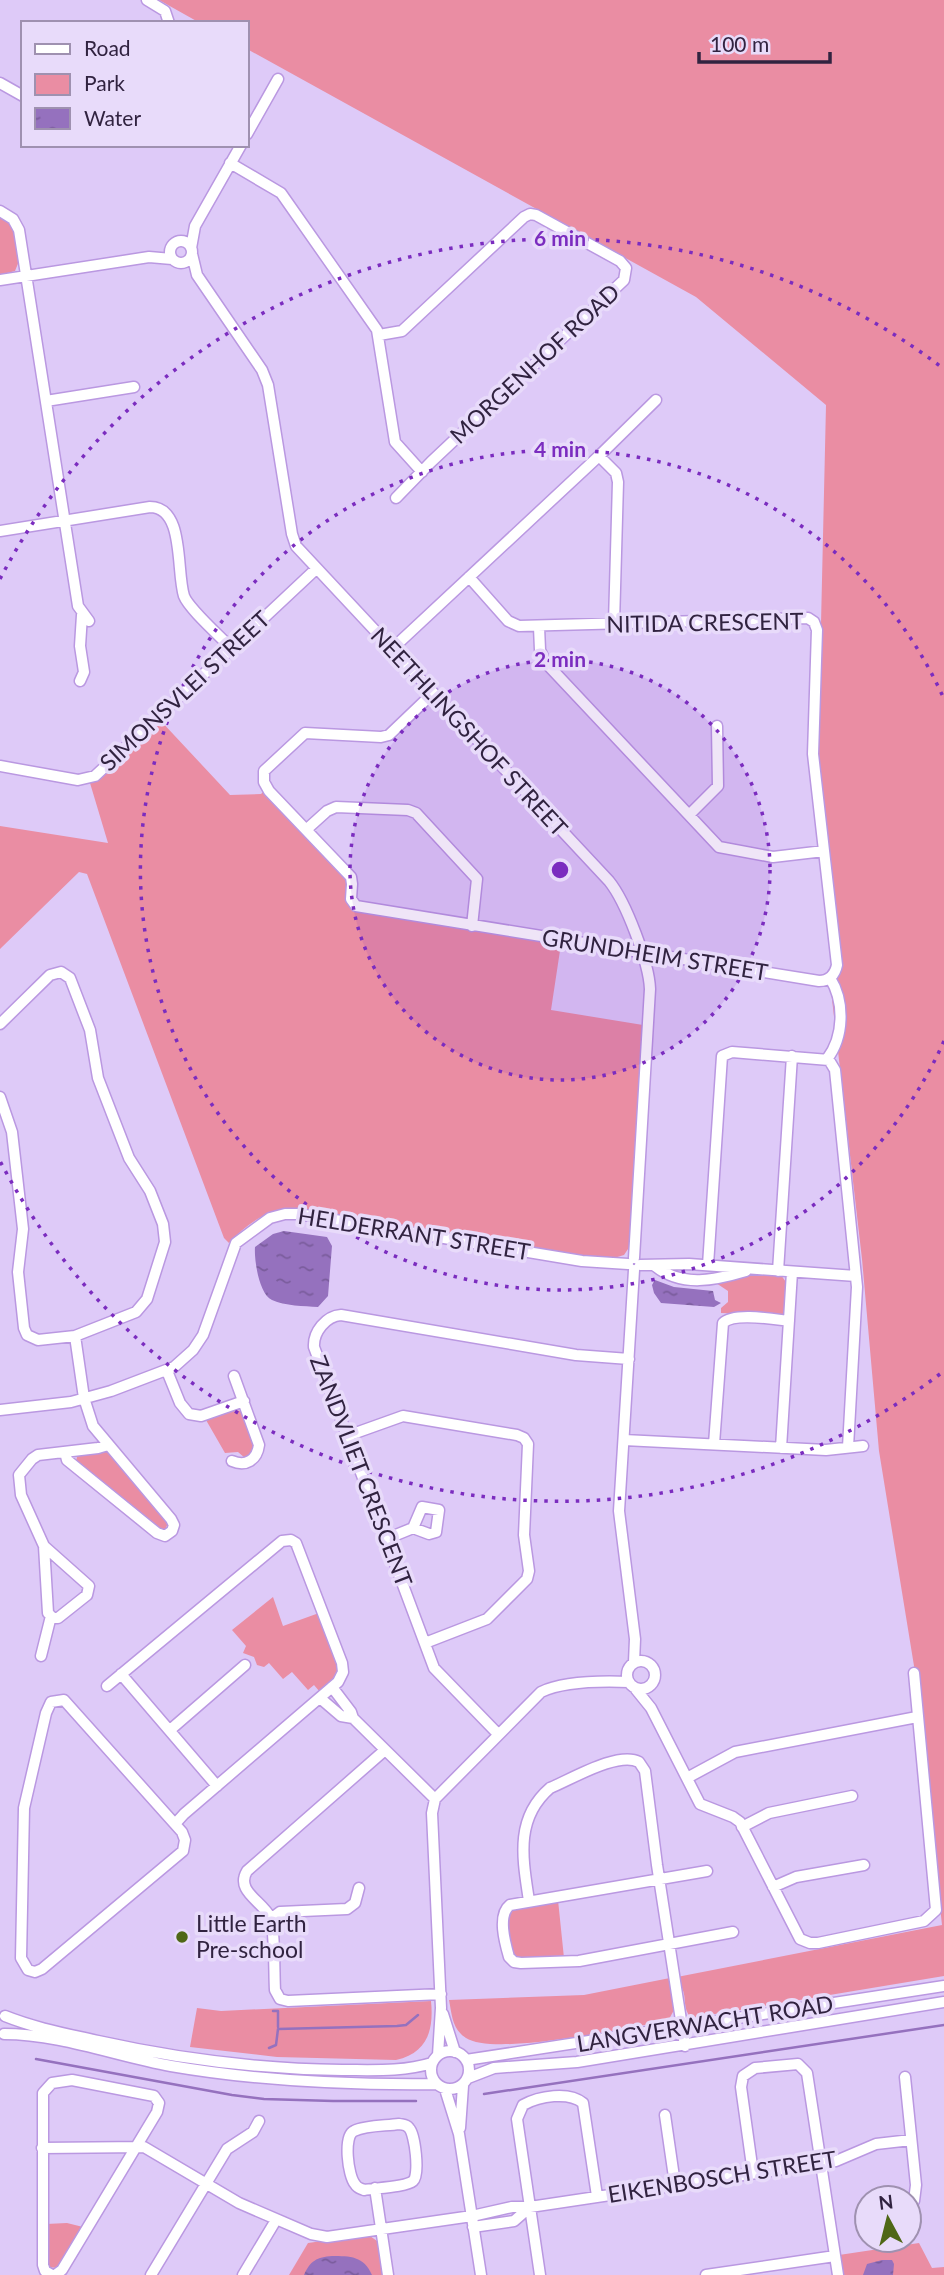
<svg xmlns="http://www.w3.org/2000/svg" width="944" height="2275" viewBox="0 0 944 2275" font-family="Lato,sans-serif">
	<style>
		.green { fill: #ea8da3 }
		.water { fill: url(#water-ripples) }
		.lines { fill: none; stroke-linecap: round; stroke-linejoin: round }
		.stream { stroke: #9571be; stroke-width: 2.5 }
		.minor-casing { stroke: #ba98e1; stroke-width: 13 }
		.minor { stroke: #fff; stroke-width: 10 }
		.ring { fill: none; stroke: #7b2cbf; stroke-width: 3.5; stroke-dasharray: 3.5 7 }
		.poi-dot { fill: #4f6716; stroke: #e8dbfa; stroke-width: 2.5 }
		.labels { text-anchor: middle; stroke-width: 7; stroke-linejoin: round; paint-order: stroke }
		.street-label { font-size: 23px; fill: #312340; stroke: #e8dbfa }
		.poi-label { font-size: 23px; fill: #312340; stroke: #e8dbfa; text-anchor: start }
		.centre { fill: #7b2cbf; stroke: #e8dbfa; stroke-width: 3.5 }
		.ring-label { font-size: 21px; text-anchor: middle; font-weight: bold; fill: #7b2cbf; stroke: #e8dbfa; stroke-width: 7; stroke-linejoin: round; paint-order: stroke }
	</style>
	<defs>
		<pattern id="water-ripples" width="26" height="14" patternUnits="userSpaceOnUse" patternTransform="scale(1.75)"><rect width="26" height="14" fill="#9571be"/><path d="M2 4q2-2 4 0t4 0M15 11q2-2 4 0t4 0" fill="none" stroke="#7a5c9c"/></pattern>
	</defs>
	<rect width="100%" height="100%" fill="#decaf8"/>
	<path class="green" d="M159 0H944V1976L691 2018C682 2008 687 1998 682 1988 680 1984 678 1981 677 1977L942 1925 915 1672 879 1451 862 1259 830 982 841 967 818 755 826 405 696 297 247 49V23H200Z
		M0 216 13 227 19 261 15 271 0 275Z
		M160 720 230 795 261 794 264 791 348 880 347 900 561 944 551 1010 643 1025 630 1246 624 1255 614 1258 587 1257 292 1208C267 1209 246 1225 229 1243L224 1238 87 874 79 872 0 949V826L108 843 90 783 97 780Z
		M753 1274 781 1275 788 1285 785 1314 783 1315 721 1313V1308L728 1302V1291L716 1283Z
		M234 1409 243 1412 257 1448 245 1458 238 1452 225 1453 206 1420Z
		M106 1451 110 1453 168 1523 165 1530 161 1531 76 1461 77 1457 81 1454Z
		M273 1597 283 1626 319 1613 338 1667 337 1675 320 1692 314 1685 308 1690 292 1672 283 1679 269 1663 264 1667 257 1665 254 1657 243 1653 246 1646 232 1630Z
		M558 1900 564 1958 519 1960 512 1955 506 1917 509 1909Z
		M670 1978 674 2010 668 2021C629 2027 495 2057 466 2038 452 2029 452 2015 449 2000L584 1995Z
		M431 2001C434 2031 427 2053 396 2060L277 2057 190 2047 197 2008 221 2011Z
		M67 2223 83 2227 58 2268 48 2267 46 2224Z
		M365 2235 370 2236 377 2241 383 2275H289L308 2243Z
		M919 2243 932 2268 944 2267V2275H842L839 2255Z"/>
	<path class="water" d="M284 1231 327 1237 332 1246 328 1296 318 1307C304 1306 285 1306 272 1300 259 1294 254 1260 255 1247L273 1234Z
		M655 1280 674 1287 713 1291 715 1300 721 1303 714 1307 661 1303 654 1293 652 1285Z
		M332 2256C350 2256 364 2256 372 2275H304C310 2261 317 2257 332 2256Z
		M882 2260H892L894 2264 893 2275H863L867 2264Z"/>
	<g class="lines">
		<path class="stream" d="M273 2011H278V2027
			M269 2048 276 2045 278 2029 397 2026 406 2025 418 2015
			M36 2059 232 2095 264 2099 333 2101H416
			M484 2094 944 2025"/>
		<defs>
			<path id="minor" d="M147 0 165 11 169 23
				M0 83 23 96
				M247 134 278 79
				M230 163 281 193 377 330 395 442 422 472
				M0 211 13 219 19 230 78 606 89 621
				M170 252a11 11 0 1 1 22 0a11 11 0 1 1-22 0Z
				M191 248 195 226 241 145
				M192 254 197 275 262 370 268 385 292 534 296 546 609 881C626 902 649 963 650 989L634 1258
				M0 280 149 257 172 259
				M379 335 402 331 524 217 530 214 536 215 620 261 626 268 624 280 431 462 396 498
				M46 401 134 387
				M599 456 616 473 618 482 614 623
				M0 531 150 507C185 507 176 571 184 596 189 609 221 637 231 648
				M539 627 540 650 546 663 719 847 773 857 824 851
				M392 649 599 456 656 400
				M80 681 84 672 80 646 82 615
				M433 693 389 735 381 737 305 733 264 771V782L269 791 351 877 352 884 351 899 356 906 819 981C829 981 835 975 837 965L813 754 817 630 814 622 808 618 519 626 508 621 469 577
				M0 766 78 780 95 776 316 569
				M689 815 718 786 717 726
				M307 829 327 811 336 807 408 810 416 813 477 879 472 926
				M0 1024 50 975 61 972 70 978 90 1030 98 1078 129 1158 150 1191 163 1224 165 1242 147 1299 136 1312 75 1336 38 1340 27 1335 24 1328 18 1272 23 1229 12 1132 0 1097
				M827 1059C844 1037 845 1002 830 978
				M640 1265 689 1264 856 1276
				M708 1265 722 1056 732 1052 829 1060 835 1070 857 1287 848 1447
				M655 1266C682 1288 716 1280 746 1271
				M634 1270 619 1511 635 1639 634 1662
				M778 1271 792 1056
				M167 1371 180 1403 189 1414 201 1416 244 1401
				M0 1410 71 1402 111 1391 174 1367 193 1350 203 1335 236 1243 270 1218 285 1214H299L582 1261 628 1264
				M347 1436 403 1416 517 1435 524 1438 528 1444 524 1535 529 1571 527 1579 487 1619 425 1643
				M624 1440 826 1450 863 1446
				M714 1444 723 1323C734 1312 773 1319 789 1321
				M781 1448 792 1272
				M65 1452 67 1460 157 1533 165 1536 172 1531 174 1525 171 1519 93 1426 84 1398 75 1336
				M232 1461C246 1467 257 1460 259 1445L234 1376
				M386 1539 413 1528 422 1507 439 1510 436 1532 429 1534 413 1528
				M44 1546 48 1613 53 1618H58L87 1595 89 1586 44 1546 21 1495 19 1475 32 1459 38 1455 98 1448 108 1445
				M41 1656 51 1616
				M627 1675a14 14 0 1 1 28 0a14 14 0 1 1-28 0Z
				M121 1674 217 1786
				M107 1686 282 1541 291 1540 296 1543 342 1663 343 1672 338 1682 184 1814 175 1824
				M332 1687 351 1712 353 1718 435 1799
				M634 1687 651 1708 700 1804 733 1817 740 1822 800 1939 810 1943H818L924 1921 936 1910 914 1673
				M320 1698 341 1716 353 1718
				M64 1700 182 1832 185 1840 183 1851 42 1969 35 1972 28 1970 21 1958 24 1808 46 1713 51 1702Z
				M170 1730 245 1665
				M498 1734 434 1668 314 1347C313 1332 326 1316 341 1315L576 1355 629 1359
				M385 1750 247 1871C235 1891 262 1901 270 1917 275 1926 274 1976 275 1990L280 1999 288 2001 441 1994
				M687 1778 735 1752 917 1717
				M742 1827 769 1813 852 1796
				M707 1871 510 1905C497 1915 505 1943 509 1957L514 1962 521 1963 579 1961 733 1932
				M773 1887 796 1877 864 1865
				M529 1901C523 1860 514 1819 550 1788 572 1779 618 1751 639 1762L645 1771 657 1865 685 2046
				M272 1918 280 1912 347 1909 355 1903 359 1888
				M443 2014 455 2052
				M5 2016C35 2028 67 2034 98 2041 179 2059 259 2069 342 2070 372 2070 403 2072 432 2063
				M4 2034C60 2034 116 2056 171 2066 258 2081 348 2085 436 2084
				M431 2070a19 19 0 1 1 38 0a19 19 0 1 1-38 0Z
				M438 2055 441 2008 432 1813 435 1799 541 1692C564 1681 604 1681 629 1682
				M466 2060 944 1986
				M905 2077 916 2185 914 2201
				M468 2078 494 2068 577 2062 944 2002
				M445 2089 459 2134 481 2275
				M665 2115 675 2184
				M399 2124C404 2125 406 2124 409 2128 415 2134 420 2175 413 2181 406 2187 375 2188 364 2190 360 2188 358 2189 355 2184 348 2176 343 2136 354 2131 366 2125 386 2126 399 2124Z
				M460 2128 463 2086
				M42 2148 144 2147 239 2203 311 2234 327 2237 472 2216 512 2207H530L836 2161 876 2144 911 2140
				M753 2173 741 2087 743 2076 755 2068 798 2064 807 2073 838 2275
				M375 2188 388 2275
				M473 2227 514 2221 530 2207
				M52 2275 45 2271 43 2265V2093L52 2083 72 2080 154 2096 159 2103 157 2112 62 2270 55 2275
				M151 2275 227 2149 253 2132 259 2121
				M243 2275 276 2220
				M540 2275 517 2119 523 2105C539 2096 569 2091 583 2103L597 2196
				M706 2275 835 2256"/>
		</defs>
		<use href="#minor" class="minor-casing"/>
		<use href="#minor" class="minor"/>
	</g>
	<circle cx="560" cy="870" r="210" fill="#7b2cbf" fill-opacity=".12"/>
	<g class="ring">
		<circle cx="560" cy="870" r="210"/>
		<path d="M944 1041A420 420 0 1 1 944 699"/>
		<path d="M940 1374A631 631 0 0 1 0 1161M0 579A631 631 0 0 1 940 366"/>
	</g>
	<circle class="poi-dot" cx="182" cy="1937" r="7"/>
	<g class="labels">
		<g class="street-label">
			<text transform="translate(535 364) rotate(-43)" y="8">MORGENHOF ROAD</text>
			<text transform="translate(705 623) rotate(-1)" y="8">NITIDA CRESCENT</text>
			<text transform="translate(185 691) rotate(-43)" y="8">SIMONSVLEI STREET</text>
			<text transform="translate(469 732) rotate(47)" y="8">NEETHLINGSHOF STREET</text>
			<text transform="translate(655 955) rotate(9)" y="8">GRUNDHEIM STREET</text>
			<text transform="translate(414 1234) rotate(9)" y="8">HELDERRANT STREET</text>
			<text transform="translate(361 1471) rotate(69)" y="8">ZANDVLIET CRESCENT</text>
			<text transform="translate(705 2024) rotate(-9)" y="8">LANGVERWACHT ROAD</text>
			<text transform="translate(722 2177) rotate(-9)" y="8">EIKENBOSCH STREET</text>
		</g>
		<g class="poi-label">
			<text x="196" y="1932">Little Earth<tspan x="196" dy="26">Pre-school</tspan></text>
		</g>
	</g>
	<circle cx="560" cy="870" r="10" class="centre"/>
	<g class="ring-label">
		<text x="560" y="246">6 min</text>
		<text x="560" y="457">4 min</text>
		<text x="560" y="667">2 min</text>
	</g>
	<rect x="21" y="21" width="228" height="126" fill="#e8dbfa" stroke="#9f91b0" stroke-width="2"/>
	<rect x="35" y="44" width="35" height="10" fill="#ffffff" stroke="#9f91b0" stroke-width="2"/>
	<text x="84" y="56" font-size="21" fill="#312340">Road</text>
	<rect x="35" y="74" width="35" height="21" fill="#ea8da3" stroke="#9f91b0" stroke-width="2"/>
	<text x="84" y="91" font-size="21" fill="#312340">Park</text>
	<rect x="35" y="108" width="35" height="21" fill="url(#water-ripples)" stroke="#9f91b0" stroke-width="2"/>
	<text x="84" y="126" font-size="21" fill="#312340">Water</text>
	<g transform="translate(888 2219) rotate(353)"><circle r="33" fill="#e8dbfa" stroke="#9f91b0" stroke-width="2"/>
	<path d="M0-5L12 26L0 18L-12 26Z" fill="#4f6716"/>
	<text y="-10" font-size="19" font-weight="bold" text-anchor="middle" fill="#312340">N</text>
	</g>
	<path d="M699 52v10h131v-10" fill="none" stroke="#312340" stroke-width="3.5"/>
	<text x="710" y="52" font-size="21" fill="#312340" stroke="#e8dbfa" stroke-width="5" paint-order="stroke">100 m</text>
</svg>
